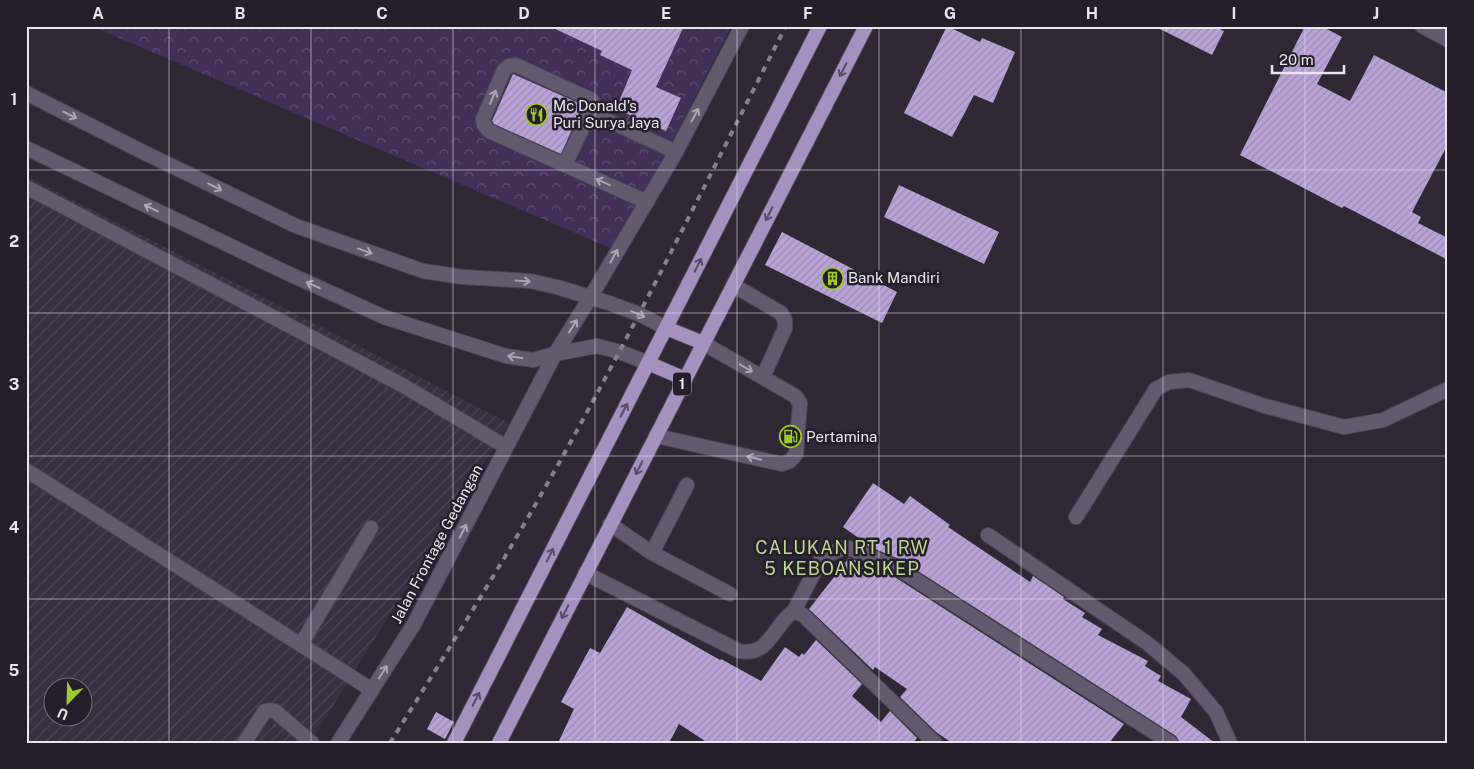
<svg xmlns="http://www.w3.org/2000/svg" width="1474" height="769" viewBox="0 0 1474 769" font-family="'Public Sans',sans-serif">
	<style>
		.industrial { fill: url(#industrial-furrows); fill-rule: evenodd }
		.forest { fill: url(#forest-crowns) }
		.building { fill: url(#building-hatch) }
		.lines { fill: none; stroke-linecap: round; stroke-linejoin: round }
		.service-casing { stroke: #4c4752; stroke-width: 16 }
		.minor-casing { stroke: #4c4752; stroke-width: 16 }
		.tertiary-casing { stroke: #4c4752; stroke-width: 16 }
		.trunk-casing { stroke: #4c4752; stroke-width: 16 }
		.service { stroke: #635a6f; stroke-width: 14 }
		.minor { stroke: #635a6f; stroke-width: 14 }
		.tertiary { stroke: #635a6f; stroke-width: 14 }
		.trunk { stroke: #a591c0; stroke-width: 14 }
		.rail { stroke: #85818a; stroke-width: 4; stroke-dasharray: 6 6; stroke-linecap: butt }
		.oneway { stroke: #584d66 }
		.oneway2 { stroke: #aca6b4 }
		.grid { fill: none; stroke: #e8e5ed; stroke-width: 1; stroke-opacity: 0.55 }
		.labels { text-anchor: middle; stroke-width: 5; stroke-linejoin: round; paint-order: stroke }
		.shield { fill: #241f2a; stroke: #adaab2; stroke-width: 1 }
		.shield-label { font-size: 14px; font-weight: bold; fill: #e8e5ed }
		.poi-label { font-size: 15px; fill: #e8e5ed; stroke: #241f2a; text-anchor: start }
		.street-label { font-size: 15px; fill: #e8e5ed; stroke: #241f2a }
		.quarter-label { font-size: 18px; letter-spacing: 1px; fill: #bed88e; stroke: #241f2a }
		.neatline { fill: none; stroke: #e8e5ed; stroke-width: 2 }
		.grid-label { font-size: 16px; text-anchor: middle; font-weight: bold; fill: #e8e5ed }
	</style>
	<defs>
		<pattern id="industrial-furrows" width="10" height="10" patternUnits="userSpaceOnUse" patternTransform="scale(1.25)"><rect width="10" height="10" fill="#383142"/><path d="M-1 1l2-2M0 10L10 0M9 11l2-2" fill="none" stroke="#4b4554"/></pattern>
		<pattern id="forest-crowns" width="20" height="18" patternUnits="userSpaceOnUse" patternTransform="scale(1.25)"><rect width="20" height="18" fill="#433059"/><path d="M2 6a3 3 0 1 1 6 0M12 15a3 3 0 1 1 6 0" fill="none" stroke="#5e4e71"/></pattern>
		<pattern id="building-hatch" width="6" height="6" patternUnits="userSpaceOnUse" patternTransform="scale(1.25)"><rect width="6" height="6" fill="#b8a2d6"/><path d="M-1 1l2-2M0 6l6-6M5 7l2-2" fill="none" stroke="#9c8bb2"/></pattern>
	</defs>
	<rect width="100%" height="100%" fill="#2e2934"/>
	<path class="industrial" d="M26 176 509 423 310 743H26ZM52 686H82V716H52Z"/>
	<path class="forest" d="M91 26H731L617 251Z"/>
	<path class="building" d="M549 26H684L656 87 681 98 666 131 616 109 632 70 600 55 602 51Z
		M947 26 980 42 982 38 1015 52 993 103 974 95 952 137 904 113Z
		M1154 26H1213L1224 31 1212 55Z
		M1305 26H1321L1342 37 1317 84 1350 101 1374 55 1448 93V144L1412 212 1421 217 1418 223 1448 238V260L1344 206 1342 208 1240 155Z
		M513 74 583 105 561 154 494 124 492 121Z
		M899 185 999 232 984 264 884 217Z
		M782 232 897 292 882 323 765 265Z
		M873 483 904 504 910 496 950 525 948 527 1030 582 1033 576 1064 597 1063 599 1085 613 1082 617 1102 629 1098 635 1148 661 1145 666 1161 676 1158 681 1191 699 1181 717 1215 743H1180L1176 736 899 559 861 543 863 541 843 527Z
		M849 558 890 574 1124 724 1109 743H952L936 732 900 697 907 689 875 667 873 670 809 609Z
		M627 607 720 660 721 659 761 681 785 647 799 657 802 653 804 655 816 640 862 684 852 696 881 722 890 711 917 738 913 743H708L679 724 669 743H558L574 709 561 702 590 648 600 653Z
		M436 712 454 722 445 739 427 729Z"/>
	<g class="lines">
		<defs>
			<path id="service" d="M565 165 590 112
				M26 187 404 386 506 447
				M647 202 489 131 484 125 483 119 504 70 509 66 516 65 592 100 593 103 590 112 676 152
				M733 285 781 313 785 320V328L763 377
				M656 436 782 464 790 461 796 454 800 403 795 396 703 343
				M26 470 372 690
				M1076 517 1156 389 1169 382 1189 380 1265 406 1344 427 1383 420 1448 389
				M610 524 652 553 730 594
				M988 535 1147 643 1184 674 1216 712 1230 743
				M652 553 687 485
				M301 644 371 528
				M244 743 265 711 270 710 275 711 312 743"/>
			<path id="minor" d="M1422 26 1448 40
				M590 298 676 152 742 26
				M585 573 739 651C770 657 773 625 794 611L822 557 846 547 894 566 1171 743
				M794 611 803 615 935 743"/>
			<path id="tertiary" d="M26 93 147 154 296 226 423 271 463 277 530 281 557 287 609 303 639 314 666 328
				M26 148 285 272 384 317 506 356 533 360 555 354 597 346 620 352 648 363
				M338 743 414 624 555 354 590 298"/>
			<path id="trunk" d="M666 328 703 343
				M648 363 685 379
				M454 743 820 26
				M499 743 866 26"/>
		</defs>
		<use href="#service" class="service-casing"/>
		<use href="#minor" class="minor-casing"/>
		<use href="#tertiary" class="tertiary-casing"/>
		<use href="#trunk" class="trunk-casing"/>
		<use href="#service" class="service"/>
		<use href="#minor" class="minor"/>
		<use href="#tertiary" class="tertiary"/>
		<use href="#trunk" class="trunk"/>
		<path class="rail" d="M390 743C443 658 497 573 546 486 631 336 707 180 786 26"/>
	</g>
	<defs><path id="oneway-shaft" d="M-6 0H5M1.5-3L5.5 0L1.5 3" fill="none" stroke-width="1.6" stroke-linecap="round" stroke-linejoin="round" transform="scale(1.25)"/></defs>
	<g class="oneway">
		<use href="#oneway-shaft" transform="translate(843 70) rotate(117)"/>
		<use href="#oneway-shaft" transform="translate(769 214) rotate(117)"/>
		<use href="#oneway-shaft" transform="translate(698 265) rotate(-63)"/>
		<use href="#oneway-shaft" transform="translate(624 410) rotate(-63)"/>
		<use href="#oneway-shaft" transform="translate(639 468) rotate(117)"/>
		<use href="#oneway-shaft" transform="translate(550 555) rotate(-63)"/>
		<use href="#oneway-shaft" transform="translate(565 612) rotate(117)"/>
		<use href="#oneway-shaft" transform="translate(476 699) rotate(-63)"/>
	</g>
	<g class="oneway2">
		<use href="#oneway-shaft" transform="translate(493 97) rotate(-67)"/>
		<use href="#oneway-shaft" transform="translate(70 115) rotate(27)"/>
		<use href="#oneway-shaft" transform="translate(695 115) rotate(-62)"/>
		<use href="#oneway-shaft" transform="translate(603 182) rotate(-156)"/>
		<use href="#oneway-shaft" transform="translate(215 187) rotate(26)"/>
		<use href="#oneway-shaft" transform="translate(151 208) rotate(-154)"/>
		<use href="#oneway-shaft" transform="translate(365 251) rotate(20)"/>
		<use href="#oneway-shaft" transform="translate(614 256) rotate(-61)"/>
		<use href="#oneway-shaft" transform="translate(523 281) rotate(4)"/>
		<use href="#oneway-shaft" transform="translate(313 285) rotate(-156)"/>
		<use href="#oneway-shaft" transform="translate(638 314) rotate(23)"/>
		<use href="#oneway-shaft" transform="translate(573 326) rotate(-58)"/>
		<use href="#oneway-shaft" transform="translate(515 357) rotate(-171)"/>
		<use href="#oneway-shaft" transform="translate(746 368) rotate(30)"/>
		<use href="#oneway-shaft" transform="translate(754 458) rotate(-167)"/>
		<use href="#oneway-shaft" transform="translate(463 531) rotate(-63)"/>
		<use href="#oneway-shaft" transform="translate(383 672) rotate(-57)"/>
	</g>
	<path class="grid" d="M169 26V743M311 26V743M453 26V743M595 26V743M737 26V743M879 26V743M1021 26V743M1163 26V743M1305 26V743M26 170H1448M26 313H1448M26 456H1448M26 599H1448"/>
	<defs>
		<symbol id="restaurant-ring" viewBox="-11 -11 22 22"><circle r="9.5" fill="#241f2a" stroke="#a0c92c" stroke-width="1.5"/><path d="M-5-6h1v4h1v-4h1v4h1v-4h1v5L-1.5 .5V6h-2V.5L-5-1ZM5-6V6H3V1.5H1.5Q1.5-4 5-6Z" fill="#a0c92c"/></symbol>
		<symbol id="building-ring" viewBox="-11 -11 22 22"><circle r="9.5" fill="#241f2a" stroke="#a0c92c" stroke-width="1.5"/><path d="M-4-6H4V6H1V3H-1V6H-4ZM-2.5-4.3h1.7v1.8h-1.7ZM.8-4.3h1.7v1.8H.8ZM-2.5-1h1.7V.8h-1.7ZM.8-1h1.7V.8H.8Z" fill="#a0c92c"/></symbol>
		<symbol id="fuel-ring" viewBox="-11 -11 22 22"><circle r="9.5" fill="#241f2a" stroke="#a0c92c" stroke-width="1.5"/><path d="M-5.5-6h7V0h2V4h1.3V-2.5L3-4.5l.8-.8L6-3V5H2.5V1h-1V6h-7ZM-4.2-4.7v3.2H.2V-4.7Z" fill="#a0c92c"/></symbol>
	</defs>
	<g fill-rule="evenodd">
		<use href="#restaurant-ring" x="524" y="102" width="25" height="25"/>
		<use href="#building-ring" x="820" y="266" width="25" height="25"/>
		<use href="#fuel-ring" x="778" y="424" width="25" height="25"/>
	</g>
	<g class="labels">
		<rect class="shield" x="673" y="372.5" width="18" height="23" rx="4"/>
		<g class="shield-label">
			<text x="682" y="389">1</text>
		</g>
		<g class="poi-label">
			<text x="553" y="111">Mc Donald's<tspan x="553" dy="17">Puri Surya Jaya</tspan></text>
			<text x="848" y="283">Bank Mandiri</text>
			<text x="806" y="442">Pertamina</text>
		</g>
		<g class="street-label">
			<text transform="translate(437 544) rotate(-62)" y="5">Jalan Frontage Gedangan</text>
		</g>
		<g class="quarter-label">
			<text x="842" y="554">CALUKAN RT 1 RW<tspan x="842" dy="21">5 KEBOANSIKEP</tspan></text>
		</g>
	</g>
	<rect width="1474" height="769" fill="none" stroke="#241f2a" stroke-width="55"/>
	<g transform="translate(68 702) rotate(203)"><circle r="24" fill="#241f2a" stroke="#726e78"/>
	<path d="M0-4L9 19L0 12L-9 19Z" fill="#a0c92c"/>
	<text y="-8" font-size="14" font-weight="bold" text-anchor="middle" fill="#e8e5ed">U</text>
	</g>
	<path d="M1272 65v8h72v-8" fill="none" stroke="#e8e5ed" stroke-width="2.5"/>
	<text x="1279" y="65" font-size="15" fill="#e8e5ed" stroke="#241f2a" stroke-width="4" paint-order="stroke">20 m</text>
	<rect x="28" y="28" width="1418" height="714" class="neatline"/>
	<g class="grid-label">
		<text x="98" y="19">A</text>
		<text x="240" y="19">B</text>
		<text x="382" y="19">C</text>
		<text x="524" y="19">D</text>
		<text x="666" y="19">E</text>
		<text x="808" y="19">F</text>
		<text x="950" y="19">G</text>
		<text x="1092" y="19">H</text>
		<text x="1234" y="19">I</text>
		<text x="1376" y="19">J</text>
		<text x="14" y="105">1</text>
		<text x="14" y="247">2</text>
		<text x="14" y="390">3</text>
		<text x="14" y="533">4</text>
		<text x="14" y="676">5</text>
	</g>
</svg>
